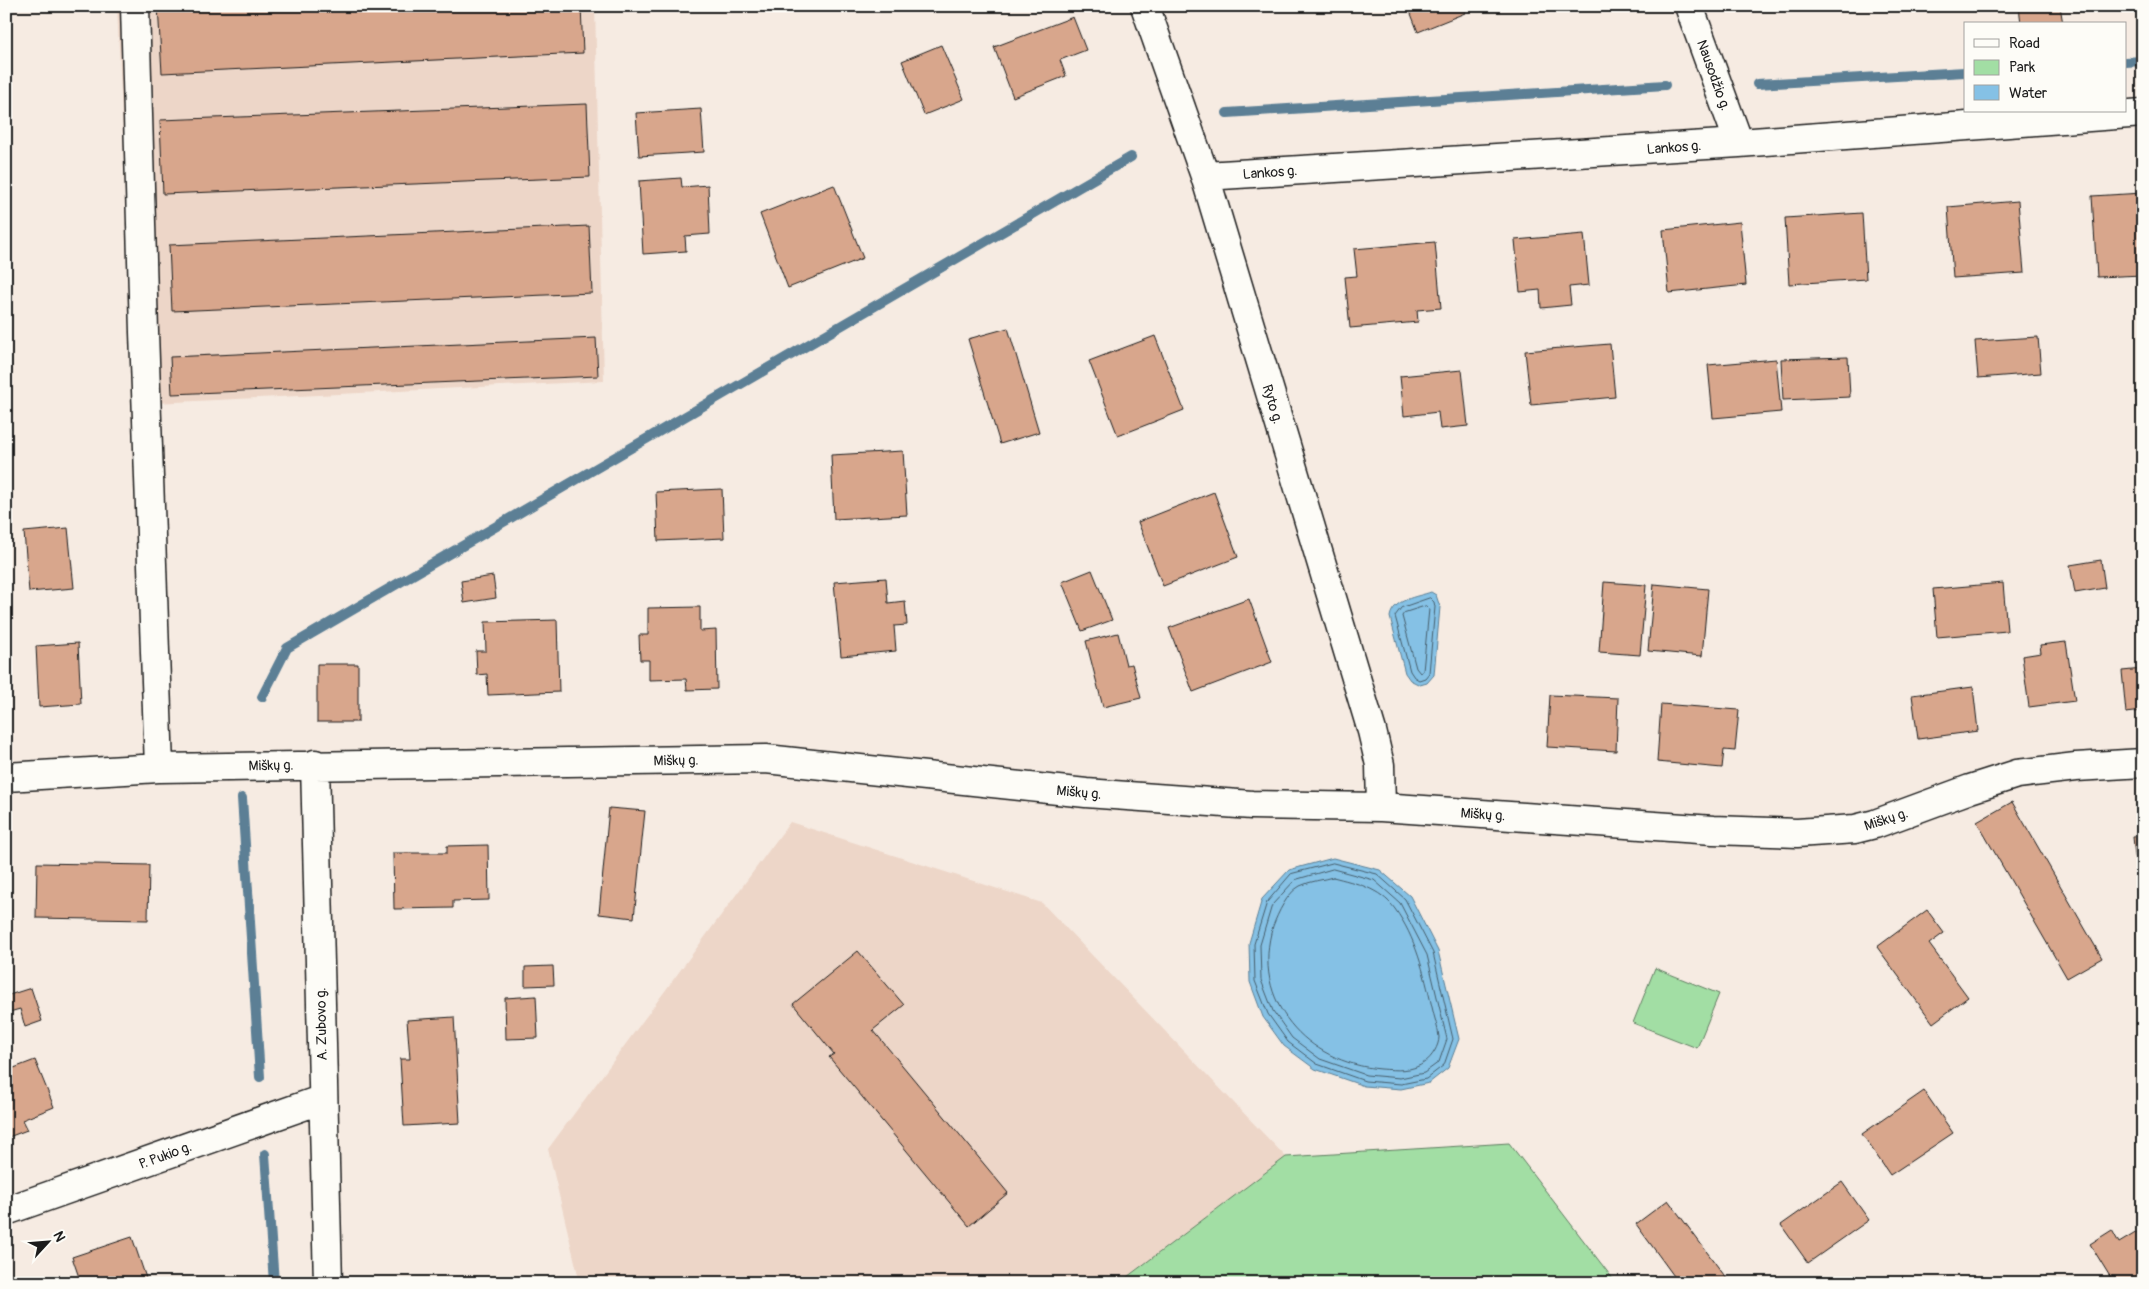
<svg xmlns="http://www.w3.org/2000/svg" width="2149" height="1289" viewBox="0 0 2149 1289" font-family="Pangolin,sans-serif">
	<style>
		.built { fill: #edd6c8 }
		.green { fill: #a2dea4; stroke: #5f7d60 }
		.water { fill: #85c1e5; stroke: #5b7f95 }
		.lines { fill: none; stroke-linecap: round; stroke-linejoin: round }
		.shore { stroke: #465e6c; stroke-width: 1 }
		.stream { stroke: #5b7f95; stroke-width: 10 }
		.building { fill: #d8a68c; stroke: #1c1c1c }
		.minor-casing { stroke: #1c1c1c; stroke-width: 31 }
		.minor { stroke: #fdfcf7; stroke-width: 28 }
		.labels { text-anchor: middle; stroke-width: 4; stroke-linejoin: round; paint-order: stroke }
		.street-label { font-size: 14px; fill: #1c1c1c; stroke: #fdfcf7 }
	</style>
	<rect width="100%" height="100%" fill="#f6ebe2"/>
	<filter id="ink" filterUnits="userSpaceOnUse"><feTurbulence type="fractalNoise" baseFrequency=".02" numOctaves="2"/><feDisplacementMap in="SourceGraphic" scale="10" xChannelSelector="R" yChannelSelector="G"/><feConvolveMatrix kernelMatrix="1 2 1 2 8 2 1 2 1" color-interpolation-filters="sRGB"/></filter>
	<g filter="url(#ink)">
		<path class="built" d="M117 6H595L604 381 135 404Z
			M790 822 1042 903 1286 1157 1119 1283H580L548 1149Z"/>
		<path class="green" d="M1655 968 1719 994 1697 1048 1633 1023Z
			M1509 1143 1616 1283H1119L1286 1157Z"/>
		<path class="water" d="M1431 592 1436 595 1440 607 1434 675 1427 683 1420 685 1410 680 1405 673 1390 617C1393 599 1417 597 1431 592Z
			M1333 858 1380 870 1410 896 1438 951 1459 1039 1448 1068 1429 1083 1401 1089 1364 1086 1315 1069 1284 1046 1263 1017 1250 982 1249 943 1262 899 1289 870Z"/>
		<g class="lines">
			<path class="shore" d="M1430 598 1434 602 1435 607 1429 673 1425 678 1419 680 1414 677 1410 671 1395 616 1401 608Z
				M1426 606 1429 609 1423 671 1420 673 1416 668 1402 616 1404 613Z
				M1333 863 1377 874 1405 899 1433 953 1453 1039 1444 1065 1426 1079 1401 1084 1365 1081 1317 1064 1288 1042 1268 1014 1255 981 1254 944 1267 902 1291 874Z
				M1333 869 1374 880 1400 903 1427 955 1447 1039 1439 1062 1424 1073 1400 1078 1366 1075 1320 1059 1292 1038 1273 1011 1261 980 1260 945 1272 905 1295 880Z
				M1333 877C1356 883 1380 888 1395 909 1416 938 1424 973 1432 1007 1434 1017 1438 1027 1439 1037 1439 1046 1432 1057 1425 1062 1413 1072 1396 1070 1381 1069 1307 1063 1250 1001 1273 926 1278 913 1287 893 1300 886 1310 881 1323 880 1333 877Z"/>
			<path class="stream" d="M2125 62 2143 61
				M1757 84 1965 72
				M1227 113 1665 85
				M262 697 287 648 1131 157
				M242 798 260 1077
				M265 1154 274 1283"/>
		</g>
		<path class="building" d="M158 6H581L583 53 162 73Z
			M1408 6H1462L1465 13 1418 32Z
			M2019 6H2060L2063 24H2021Z
			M2095 6H2107L2097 11Z
			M1073 17 1086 50 1060 60 1066 76 1013 97 994 47Z
			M941 45 964 99 924 115 902 61Z
			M587 104 590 177 163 194 160 120Z
			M701 109 704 152 639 156 636 113Z
			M681 178 682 187 708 185 710 234 685 236 686 251 643 254 639 181Z
			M834 185 863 258 788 288 760 214Z
			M2143 193V275L2097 277 2092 196Z
			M2018 201 2024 273 1953 278 1948 207Z
			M1862 213 1866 279 1789 284 1785 218Z
			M1740 222 1746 285 1669 293 1663 230Z
			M589 226 592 293 172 311 169 245Z
			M1584 234 1589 285 1569 287 1571 305 1541 308 1540 290 1520 292 1515 240Z
			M1435 242 1441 308 1417 310 1418 322 1350 328 1345 277 1357 276 1354 249Z
			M1008 328 1039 432 1000 444 968 339Z
			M1155 336 1184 410 1118 436 1089 361Z
			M2038 337 2041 373 1978 378 1975 341Z
			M596 338 598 376 172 394 170 357Z
			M1610 344 1615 397 1531 405 1525 351Z
			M1848 357 1850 397 1783 400 1781 359Z
			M1776 359 1781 412 1713 418 1708 365Z
			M1462 370 1468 426 1440 429 1438 412 1404 416 1400 376Z
			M903 451 907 515 834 519 831 455Z
			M722 489 724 538 658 541 656 492Z
			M1214 492 1238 557 1163 586 1138 522Z
			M68 528 74 588 29 592 24 532Z
			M2101 560 2105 588 2075 593 2070 565Z
			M1092 570 1112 620 1082 631 1062 582Z
			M493 576 496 598 464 603 461 581Z
			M886 578 888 603 905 601 907 625 894 626 896 651 841 656 834 582Z
			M1604 582 1646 585 1640 655 1599 652Z
			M2003 583 2007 631 1937 637 1933 589Z
			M1654 584 1708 589 1702 656 1648 651Z
			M1249 599 1272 662 1193 692 1169 628Z
			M700 607V631L716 630 717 689 687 690 686 679 649 680V660H640L639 635H648V608Z
			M557 620 559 692 488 695 487 674 477 675 476 651H486L485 622Z
			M1118 633 1126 665 1132 664 1141 698 1103 707 1086 641Z
			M2066 642 2075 701 2029 707 2022 656 2041 653 2040 645Z
			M78 643 81 704 39 707 36 646Z
			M317 664H358V722H317Z
			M2143 669V711L2126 713 2122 671Z
			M1973 687 1978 731 1918 739 1912 695Z
			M1550 695 1618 698 1616 751 1547 747Z
			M1661 704 1739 710 1735 751 1724 750 1722 768 1657 762Z
			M2012 802 2102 958 2067 978 1977 822Z
			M609 808 645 811 634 918 599 914Z
			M2143 836V883H2138L2133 837Z
			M488 845 489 900 453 901V908L394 909 393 853H447V846Z
			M37 863 149 865 148 920 36 918Z
			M1927 910 1944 933 1929 944 1968 997 1933 1023 1877 947Z
			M858 951 904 1005 873 1030 1008 1193 969 1226 829 1057 834 1054 793 1004Z
			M553 966 554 985 525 986V967Z
			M31 988 42 1021 25 1027 20 1009 6 1013V996Z
			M536 996 538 1038 506 1039 505 998Z
			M454 1017 460 1123 404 1126 400 1059H410L407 1020Z
			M35 1060 54 1107 22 1120 27 1130 6 1138V1071Z
			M1924 1091 1953 1133 1890 1175 1862 1134Z
			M1842 1182 1869 1220 1808 1263 1781 1225Z
			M1668 1200 1730 1283H1679L1636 1224Z
			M2142 1229 2143 1265 2140 1267 2143 1272V1283H2114L2090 1244 2112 1230 2119 1243Z
			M132 1237 146 1278 131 1283H81L72 1257Z"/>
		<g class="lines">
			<defs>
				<path id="minor" d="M135 6 144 332 159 768
					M1145 6 1205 176 1372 731 1380 765 1381 807
					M1689 6 1739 143
					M1205 176 1739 143 2143 113
					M315 764 328 1283
					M6 777 159 768 766 759 1086 793 1252 805 1381 807 1713 830 1797 833 1855 829 1875 824 1970 789 2017 774 2076 767 2143 763
					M6 1211 323 1099"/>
			</defs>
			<use href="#minor" class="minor-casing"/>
			<use href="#minor" class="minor"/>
		</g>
	</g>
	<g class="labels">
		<g class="street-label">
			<text transform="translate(1714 75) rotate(70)" y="5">Nausodžio g.</text>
			<text transform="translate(1674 147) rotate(-4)" y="5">Lankos g.</text>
			<text transform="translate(1270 172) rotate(-4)" y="5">Lankos g.</text>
			<text transform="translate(1273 404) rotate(73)" y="5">Ryto g.</text>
			<text transform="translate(676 760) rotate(-1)" y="5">Miškų g.</text>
			<text transform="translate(271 765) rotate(-1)" y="5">Miškų g.</text>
			<text transform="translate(1079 792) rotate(5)" y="5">Miškų g.</text>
			<text transform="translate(1483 814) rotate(4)" y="5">Miškų g.</text>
			<text transform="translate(1886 819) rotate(-18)" y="5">Miškų g.</text>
			<text transform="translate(321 1024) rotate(-91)" y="5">A. Zubovo g.</text>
			<text transform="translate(165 1155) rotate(-20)" y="5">P. Pukio g.</text>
		</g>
	</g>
	<rect width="2149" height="1289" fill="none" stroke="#fdfcf7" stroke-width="25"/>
	<rect x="12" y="12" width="2124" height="1264" fill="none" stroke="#1c1c1c" stroke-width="2" filter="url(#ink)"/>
	<rect x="1964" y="22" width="162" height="90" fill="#fdfcf7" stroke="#a3a29f"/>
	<rect x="1974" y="39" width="25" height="8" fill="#fdfcf7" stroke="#a3a29f"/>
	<text x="2009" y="48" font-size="15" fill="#1c1c1c">Road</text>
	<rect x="1974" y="60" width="25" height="15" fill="#a2dea4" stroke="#a3a29f"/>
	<text x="2009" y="72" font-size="15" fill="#1c1c1c">Park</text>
	<rect x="1974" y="85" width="25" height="15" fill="#85c1e5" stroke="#a3a29f"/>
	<text x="2009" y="98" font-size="15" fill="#1c1c1c">Water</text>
	<g transform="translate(48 1242) rotate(64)" stroke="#fdfcf7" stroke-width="4" paint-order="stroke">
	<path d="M0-4L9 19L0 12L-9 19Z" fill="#1c1c1c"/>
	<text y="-8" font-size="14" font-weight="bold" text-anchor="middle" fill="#1c1c1c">N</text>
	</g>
</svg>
